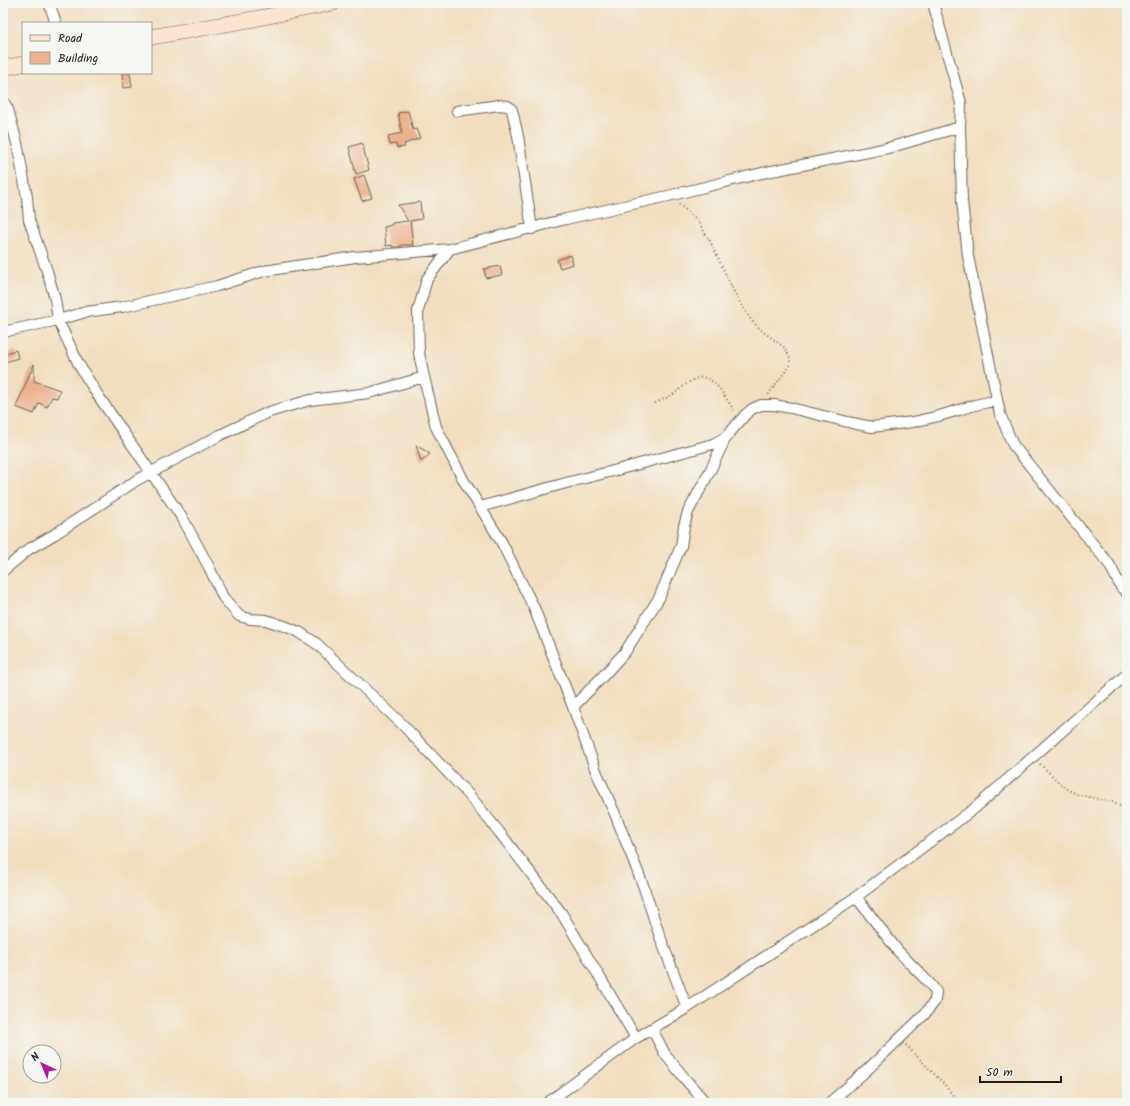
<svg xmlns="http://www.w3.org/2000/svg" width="1130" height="1106" viewBox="0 0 1130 1106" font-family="Kalam,sans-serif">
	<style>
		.building { fill: #eeb18d }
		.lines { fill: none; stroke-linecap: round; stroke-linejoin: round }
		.street-casing { stroke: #676055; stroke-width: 12 }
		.secondary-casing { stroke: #676055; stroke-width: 16 }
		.path { stroke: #676055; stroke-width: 2; stroke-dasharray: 1 3; stroke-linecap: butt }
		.street { stroke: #fff; stroke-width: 10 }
		.secondary { stroke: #fce5d0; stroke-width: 15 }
	</style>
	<rect width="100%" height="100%" fill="#f6f6f2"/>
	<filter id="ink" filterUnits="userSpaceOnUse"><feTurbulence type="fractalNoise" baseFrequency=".025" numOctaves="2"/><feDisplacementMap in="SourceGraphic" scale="8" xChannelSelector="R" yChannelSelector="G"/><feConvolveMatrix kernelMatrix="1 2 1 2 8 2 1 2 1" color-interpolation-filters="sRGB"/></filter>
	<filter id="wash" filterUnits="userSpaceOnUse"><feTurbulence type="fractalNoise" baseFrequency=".012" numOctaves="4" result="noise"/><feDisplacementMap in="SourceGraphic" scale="16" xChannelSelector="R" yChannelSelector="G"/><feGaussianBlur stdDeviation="0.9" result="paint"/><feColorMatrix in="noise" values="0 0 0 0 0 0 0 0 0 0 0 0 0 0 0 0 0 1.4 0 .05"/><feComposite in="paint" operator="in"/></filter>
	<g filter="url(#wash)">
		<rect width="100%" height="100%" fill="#f1debe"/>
		<g id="blocks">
			<path class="building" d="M122 73H130L132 87 123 88Z
				M408 111 413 130 416 129 420 138 404 144 405 147 397 148 396 144 390 145 388 136 402 133 398 113Z
				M362 143 369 170 356 174 349 147Z
				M364 175 372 198 362 201 354 179Z
				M420 202 422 219 410 221 413 245H401V247H392V245L386 246 384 227 392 225V223L408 221 398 205Z
				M571 255 573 264 560 268 557 260Z
				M500 266 502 275 486 278 484 269Z
				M16 350 18 358 5 362 3 354Z
				M34 364V381L60 390 57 398 52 397 47 407 39 403 34 414 16 407Z
				M416 445 430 454 421 462Z"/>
		</g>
	</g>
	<g filter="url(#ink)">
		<use href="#blocks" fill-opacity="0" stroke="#676055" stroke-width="1"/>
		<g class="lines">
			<defs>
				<path id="street" d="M49 3 56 23
					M933 3 961 103 960 127 962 201 968 256 1000 414 1013 445 1109 564 1121 587 1127 593
					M3 101 8 109 17 143 27 197 29 220 47 271 55 299 58 320 79 365 97 394 183 519 209 567 223 597 239 616 250 619 266 620 287 627 299 632 317 644 402 724 469 795 500 833 562 914 636 1038
					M457 111 499 105 508 106 512 110 518 136 532 229
					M450 249 427 279 418 311 419 353 424 377 436 427 464 481 501 541 534 608 573 707 596 771 615 814 643 885 659 934 687 1008
					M3 332 58 320 86 312 122 307 217 286 264 271 355 257 450 249 566 219 668 196 762 173 888 148 960 127
					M480 507 566 483 617 470 713 444 726 437 746 414 752 409 761 405H774L791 408 852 423 872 427 913 422 939 416 975 405 997 400
					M3 571 29 549 55 534 137 480 220 435 269 412 310 400 369 393 424 377
					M573 707 605 674 625 652 659 598 681 546 684 526 688 512 710 471 726 437
					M652 1029 665 1054 686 1080 706 1103
					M547 1103 636 1038 687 1008 856 897 975 808 1127 674
					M829 1103 866 1071 924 1015 935 1001 936 992 931 985 898 951 856 897"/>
				<path id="secondary" d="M151 37 254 19 333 3
					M3 68 23 64"/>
			</defs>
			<use href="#street" class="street-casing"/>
			<use href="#secondary" class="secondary-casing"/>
			<path class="path" d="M679 204 697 220 710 241 736 296 751 320 761 330 785 348 790 358V365L768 395
				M655 403C661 400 667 398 672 395 686 386 698 368 715 384 723 392 729 403 735 412
				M1040 764 1065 788 1076 794 1112 802 1127 810
				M906 1045 944 1084 959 1103"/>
			<use href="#street" class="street"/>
			<use href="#secondary" class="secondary"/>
		</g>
	</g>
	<rect width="1130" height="1106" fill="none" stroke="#f6f6f2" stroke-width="16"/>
	<rect x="22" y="22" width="130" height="52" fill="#f6f6f2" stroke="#9f9f9c"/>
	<rect x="30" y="35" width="20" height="6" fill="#fce5d0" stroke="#9f9f9c"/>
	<text x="58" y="42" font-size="12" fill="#1c1c1c">Road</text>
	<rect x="30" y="52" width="20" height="12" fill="#eeb18d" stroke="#9f9f9c"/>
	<text x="58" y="62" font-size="12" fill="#1c1c1c">Building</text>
	<g transform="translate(42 1064) rotate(316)"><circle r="19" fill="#f6f6f2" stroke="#9f9f9c"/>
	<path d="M0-3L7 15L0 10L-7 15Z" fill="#b5179e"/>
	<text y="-6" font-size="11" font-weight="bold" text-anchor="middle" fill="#1c1c1c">N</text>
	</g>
	<path d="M980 1076v6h81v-6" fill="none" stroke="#1c1c1c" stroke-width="2"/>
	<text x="986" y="1076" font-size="12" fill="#1c1c1c" stroke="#f6f6f2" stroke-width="3" paint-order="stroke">50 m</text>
</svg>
